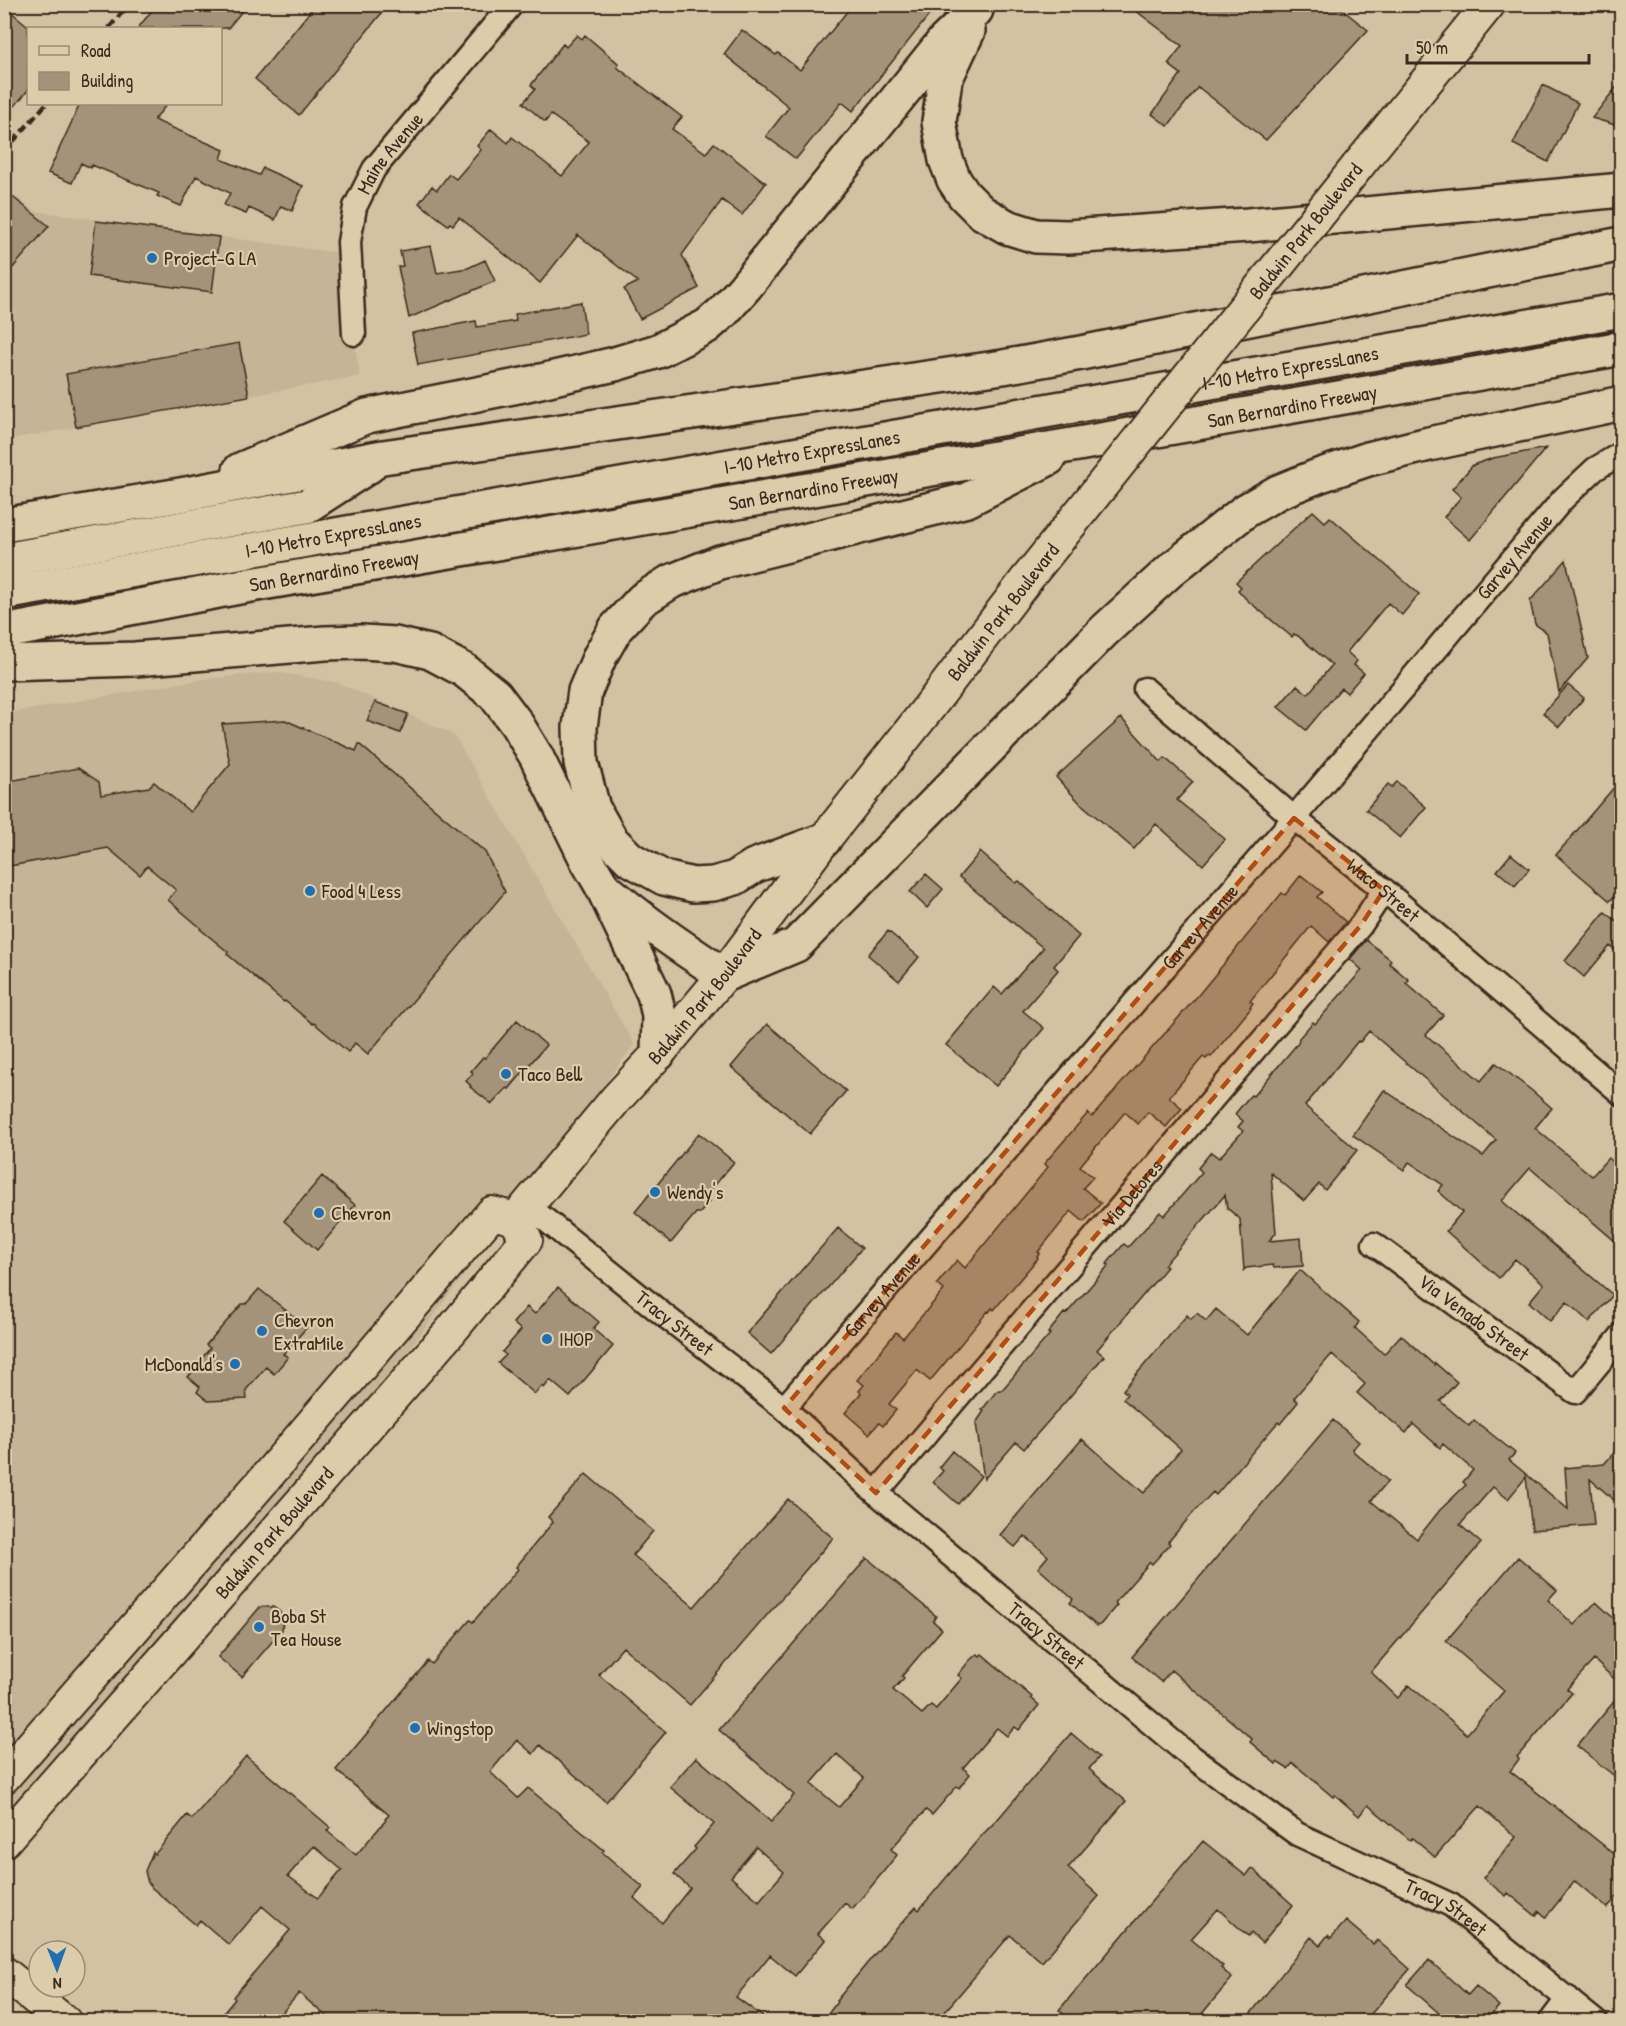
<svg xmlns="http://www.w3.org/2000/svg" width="1626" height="2026" viewBox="0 0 1626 2026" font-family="'Patrick Hand',sans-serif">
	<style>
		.built { fill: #c5b495 }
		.building { fill: #a49378; stroke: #3b2a1e; stroke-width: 1.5; fill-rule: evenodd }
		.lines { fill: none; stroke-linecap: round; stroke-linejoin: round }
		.street-casing { stroke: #3b2a1e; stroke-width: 27 }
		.secondary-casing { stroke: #3b2a1e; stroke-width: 36 }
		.highway-casing { stroke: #3b2a1e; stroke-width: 38 }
		.street { stroke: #ddcca9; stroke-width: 22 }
		.secondary { stroke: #ddcca9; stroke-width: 32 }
		.highway { stroke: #ddcca9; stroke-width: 33 }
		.rail { stroke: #3b2a1e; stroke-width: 4.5; stroke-dasharray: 9 4.5; stroke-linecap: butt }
		.secondary-bridge-casing { stroke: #3b2a1e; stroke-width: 36; stroke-linecap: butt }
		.secondary-bridge { stroke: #ddcca9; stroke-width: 32 }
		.marked { fill: #b44b11; fill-opacity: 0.2; stroke: #b44b11; stroke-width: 4.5; stroke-dasharray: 12 8; stroke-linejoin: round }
		.poi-dot { fill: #1f6fb2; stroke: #ddcca9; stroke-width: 2 }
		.labels { text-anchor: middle; stroke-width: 4.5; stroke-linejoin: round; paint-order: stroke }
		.street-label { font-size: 20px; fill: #3b2a1e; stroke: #ddcca9 }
		.poi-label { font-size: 20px; fill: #3b2a1e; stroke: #ddcca9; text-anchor: start }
	</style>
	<rect width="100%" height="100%" fill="#d3c2a1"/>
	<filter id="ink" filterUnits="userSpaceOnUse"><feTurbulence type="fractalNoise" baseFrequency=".0167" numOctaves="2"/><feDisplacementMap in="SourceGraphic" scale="12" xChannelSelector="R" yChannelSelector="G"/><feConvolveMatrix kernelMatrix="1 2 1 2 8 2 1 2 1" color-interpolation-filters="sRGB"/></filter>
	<g filter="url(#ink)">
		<path class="built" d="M4 188 34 211 347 254 354 338 360 376 5 440Z
			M277 672 338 683 454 735 634 1044 276 1530 5 1841V714L203 679Z"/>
		<path class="building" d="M157 4H248L228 28H138Z
			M316 4H389L299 115 255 79Z
			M853 4H938L853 111 842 102 796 159 766 136 789 107 724 54 742 30 776 55 778 53 800 70Z
			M1127 4H1335L1368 30 1266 140 1198 87 1168 126 1152 114 1181 74 1168 64 1182 46Z
			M4 6 28 26V90L15 106 4 98Z
			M577 35 582 39 585 35 619 64 617 67 682 117 672 129 706 153 714 143 766 183 742 215 722 200 682 255 699 288 640 319 624 289 638 282 578 235 540 283 459 217 453 225 450 223 448 225 419 203 432 186 437 190 449 174 456 179 481 150 477 146 491 129 508 143 512 137 562 176 589 142 551 115 545 122 523 103 535 89 531 85 563 44 566 47Z
			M1622 80V127L1592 118Z
			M1543 85 1578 103 1548 162 1513 144Z
			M80 104H167L154 120 224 150 221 159 259 175 263 168 303 186 292 211 281 206 275 220 249 208 246 214 224 205 230 193 196 176 181 206 157 196 159 193 92 165 91 168 81 163 72 183 48 173Z
			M4 190 49 226 4 278Z
			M96 221 219 237 212 292 89 276Z
			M431 246 437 273 468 268 485 260 495 281 409 318 398 267 403 266 400 251Z
			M581 302 586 334 418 365 412 333 476 321 477 327 516 321 515 314Z
			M239 343 249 396 76 427 66 374Z
			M1546 448 1470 540 1444 517 1461 497 1452 489 1473 465 1493 458Z
			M1313 511 1325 522 1330 517 1419 594 1402 615 1388 603 1347 652 1357 661 1354 665 1364 673 1347 693 1341 688 1306 730 1278 707 1297 685 1308 694 1332 665 1298 636 1294 634 1292 637 1247 600 1238 590 1241 587 1236 582Z
			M1566 560 1588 658 1559 692 1547 633 1535 624 1530 601Z
			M1568 685 1584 698 1559 727 1543 713Z
			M375 702 408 714 400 733 367 721Z
			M1121 718 1161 762 1165 758 1193 782 1177 800 1225 839 1203 865 1156 824 1134 849 1080 803 1056 777Z
			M285 720 356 751 359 744 485 852 505 892 368 1054 355 1043 348 1052 314 1023 313 1024 285 1001 284 1002 227 954 228 952 200 929 201 928 168 900 176 890 147 866 140 875 108 848 4 867V782L78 768 99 782 101 795 149 787 154 782 190 812 230 764 222 724Z
			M1622 778V887L1610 901 1556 855Z
			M1397 782 1426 807 1400 838 1366 810 1388 784 1392 787Z
			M980 852 1016 883 1019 881 1079 936 1054 966 1058 970 1023 1011 1044 1028 996 1086 946 1045 994 987 1002 994 1043 948 959 877Z
			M1511 854 1529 869 1515 886 1497 871Z
			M926 874 943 889 927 908 910 892Z
			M1301 875 1322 892 1317 897 1346 922 1329 942 1311 926 1250 1001 1253 1003 1250 1007 1251 1008 1211 1057 1209 1056 1206 1059 1203 1057 1169 1097 1182 1108 1166 1127 1148 1112 1138 1124 1125 1112 1080 1166 1093 1177 1083 1188 1101 1203 1084 1222 1071 1211 1038 1252 1040 1253 1037 1257 1038 1258 994 1310 992 1308 989 1312 988 1311 930 1381 917 1370 889 1404 896 1410 883 1426 879 1423 869 1434 845 1413 861 1393 859 1391 864 1385 857 1380 896 1332 903 1338 944 1290 937 1284 957 1260 965 1268 1048 1167 1044 1164 1088 1113 1092 1117 1200 993 1282 893 1285 895Z
			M1605 912 1622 925V956L1610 946 1584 977 1565 961Z
			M888 931 919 957 899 981 868 955Z
			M1366 940 1391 960 1389 963 1409 980 1406 983 1443 1015 1426 1035 1481 1081 1496 1063 1531 1090 1552 1108 1535 1128 1592 1176 1608 1158 1622 1169V1247L1530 1168 1502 1201 1613 1295 1589 1322 1567 1302 1550 1321 1529 1302 1544 1284 1515 1259 1499 1278 1446 1231 1462 1212 1438 1191 1443 1185 1409 1162 1404 1170 1353 1135 1384 1090 1483 1156 1496 1140 1369 1031 1360 1042 1358 1041 1305 1106 1357 1150 1325 1190 1319 1184 1304 1201 1271 1173 1276 1233 1269 1241 1301 1238 1303 1266 1274 1268 1273 1265 1246 1268 1244 1270 1240 1219 1227 1208 1225 1195 1164 1265 1167 1267 1097 1350 1104 1356 1067 1400 1024 1449 1016 1442 984 1479 976 1423 984 1411 982 1410 995 1393 999 1390 1001 1391 1050 1334 1048 1333 1064 1313 1066 1314 1109 1265 1107 1264 1110 1260 1124 1244 1128 1247 1160 1212 1164 1216 1202 1172 1198 1168 1211 1152 1219 1158 1243 1131 1238 1127 1243 1121 1235 1114 1248 1098 1251 1095 1253 1096 1298 1043 1299 1038 1313 1022 1315 1024 1362 970 1350 959Z
			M517 1020 546 1045 509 1089 507 1088 492 1104 470 1087 471 1086 466 1081 473 1073 471 1071 483 1057 485 1058Z
			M767 1024 846 1091 810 1134 731 1067Z
			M699 1133 734 1162 705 1197 710 1201 700 1213H696L671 1243 635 1212Z
			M322 1176 355 1205 317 1250 284 1221Z
			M838 1228 862 1248 771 1354 747 1333Z
			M1300 1270 1359 1322 1355 1328 1384 1354 1401 1335 1434 1365 1435 1363 1457 1382 1440 1401 1469 1426 1474 1420 1515 1453 1509 1460 1568 1509 1565 1468 1604 1464 1622 1444V1507L1590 1479 1594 1525 1532 1530 1526 1477 1508 1499 1493 1487 1460 1525 1481 1543 1371 1672 1398 1698 1409 1685 1467 1734 1504 1691 1446 1641 1518 1557 1557 1590 1548 1600 1574 1625 1596 1602 1622 1626V1686L1594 1660 1567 1689 1572 1693 1517 1757 1519 1759 1510 1771 1622 1860V1891L1607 1908 1575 1881 1546 1917 1539 1911 1536 1916 1508 1893 1506 1896 1483 1878 1516 1837 1480 1806 1435 1857 1412 1838 1410 1840 1368 1805 1359 1816 1335 1795 1333 1797 1293 1763 1288 1769 1277 1762 1276 1764 1250 1742 1252 1739 1171 1670 1161 1682 1132 1657 1333 1420 1359 1442 1352 1449 1353 1451 1388 1481 1371 1501 1417 1539 1440 1510 1466 1485 1463 1482 1473 1470 1443 1444 1440 1448 1413 1424 1406 1433 1381 1412 1380 1413 1357 1393 1365 1384 1332 1354 1294 1398 1298 1402 1280 1424 1278 1422 1216 1495 1213 1492 1194 1512 1168 1542 1170 1544 1152 1564 1150 1562 1123 1593 1115 1603 1117 1605 1100 1625 1097 1626 1070 1603 1073 1599 1038 1568 1048 1556 1025 1536 1015 1547 1000 1535 1082 1439 1144 1493 1181 1449 1123 1399 1127 1394 1123 1390 1187 1315 1191 1319 1197 1313 1206 1321 1216 1309 1247 1335Z
			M558 1287 599 1322 593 1329 613 1346 570 1397 550 1380 544 1388 542 1386 535 1394 498 1363 506 1355 502 1352 521 1330 513 1323 527 1307 535 1314Z
			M259 1289 307 1327 283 1354 288 1357 274 1374 266 1367 246 1390 247 1399 208 1401 197 1392 200 1387 188 1377 210 1348 206 1345 242 1304H246Z
			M952 1451 981 1476 958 1504 933 1482 943 1471 939 1467Z
			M586 1474 653 1531 633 1555 694 1607 788 1499 833 1538 690 1705 623 1647 599 1675 666 1732 606 1802 540 1745 533 1754 517 1740 490 1772 518 1798 528 1788 604 1850 602 1852 643 1887 634 1898 662 1923 690 1888 674 1874 696 1849 694 1847 714 1824 670 1787 696 1757 771 1822 794 1795 719 1730 867 1558 936 1616 933 1621 942 1629 902 1676 904 1678 893 1690 922 1714 931 1705 936 1709 962 1678 958 1675 969 1661 977 1654 980 1656 982 1654 1032 1697 1031 1698 1039 1705 1019 1730 1015 1727 1007 1736 997 1728 963 1768 970 1774 959 1788 957 1786 932 1815 926 1810 915 1822 891 1849 897 1855 865 1894 852 1909 845 1903 818 1934 825 1940 795 1976 770 1955 736 1997 770 2022H333L299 1993 274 2022H216L235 1999 233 1997 290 1930 262 1906 229 1945 200 1920 196 1925 152 1888 148 1883 145 1871 153 1852 155 1854 187 1815 192 1819 246 1756 330 1827 327 1831 356 1855 386 1820 385 1819 389 1815 336 1770 428 1661 432 1664 470 1620 473 1622 518 1569 516 1567 553 1522 548 1517ZM837 1754 864 1778 839 1807 811 1784ZM314 1846 342 1870 318 1898 288 1876ZM756 1847 784 1872 759 1901 731 1877Z
			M260 1607H273L280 1612 283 1621 282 1630 242 1677 218 1657Z
			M1622 1692V1782L1577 1746Z
			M1071 1733 1099 1757 1089 1769 1126 1801 1068 1868 1099 1896 1042 1962 1010 1935 936 2022H822L837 2002 836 2001 889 1937 916 1907 919 1910 982 1835 997 1820Z
			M1203 1841 1246 1876 1252 1868 1293 1905 1262 1943 1251 1933 1248 1936 1218 1909 1191 1939 1223 1966 1221 1968 1232 1978 1195 2022H1073L1059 2010Z
			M1346 1921 1373 1944 1377 1940 1410 1969 1364 2022H1244L1311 1937 1320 1945 1328 1935 1331 1938Z
			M1429 1960 1468 1995 1476 1986 1499 2006 1485 2022H1449L1407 1985Z"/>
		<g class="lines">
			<defs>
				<g id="street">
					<path id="s1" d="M354 334 349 242 355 207 374 169 512 4"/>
					<path id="s2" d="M1145 689 1294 818 1384 890 1622 1094"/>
					<path id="s3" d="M527 1205 665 1316 784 1408 868 1486 1184 1751 1297 1834 1451 1905 1596 2022"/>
					<path id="s4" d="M1374 1244 1575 1392 1622 1335"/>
					<path id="s5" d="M784 1408 1294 818 1563 499 1595 469 1622 453"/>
					<path id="s6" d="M876 1493 1361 925 1384 890"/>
					<path d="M1550 2022 1568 1998"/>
				</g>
				<g id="secondary">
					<path d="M1357 167 1489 4"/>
					<path id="s7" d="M516 1219 616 1099 658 1054 724 975 824 840 930 706 1026 580"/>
					<path d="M4 1777 262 1482 492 1213 516 1219"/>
					<path id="s8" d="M4 1841 450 1332 526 1240 516 1219"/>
					<path d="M4 1973 65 2022"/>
				</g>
				<g id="highway">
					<path d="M968 31 945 80 939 122 946 160 954 180 964 195 981 212 1007 227 1036 236 1068 237 1248 225 1622 190"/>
					<path d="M240 470 367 416 523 385 615 364 658 351 707 326 724 311 745 287 944 41 976 10"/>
					<path d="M4 525 186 494 383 457 1003 367 1081 353 1622 244"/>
					<path d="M4 560 307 506 369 466"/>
					<path id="s9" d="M4 593 1622 310"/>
					<path id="s10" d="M4 632 239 587 1078 444 1622 348"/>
					<path d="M4 663 135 659 325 643 362 642 395 644 430 652 464 670 495 695 516 723 536 756 588 862 602 886 654 994 659 1015 658 1054"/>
					<path d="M824 840 754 866 735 878 713 884 693 885 664 878 630 859 611 840 593 808 581 763 580 727 585 691 600 656 616 628 642 600 670 582 720 562 967 500 1049 458"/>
					<path d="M602 886C640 919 682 948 724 975L796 945 1104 631 1172 569 1245 511 1278 492 1318 476 1368 459 1429 444 1622 403"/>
				</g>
			</defs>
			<use href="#street" class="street-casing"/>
			<use href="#secondary" class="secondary-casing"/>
			<use href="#highway" class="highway-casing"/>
			<use href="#street" class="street"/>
			<use href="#secondary" class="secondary"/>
			<use href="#highway" class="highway"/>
			<path class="rail" d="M109 28 129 4
				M4 152 46 104"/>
			<defs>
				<g id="secondary-bridge">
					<path id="s11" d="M1026 580 1357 167"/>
				</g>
			</defs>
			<use href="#secondary-bridge" class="secondary-bridge-casing"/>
			<use href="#secondary-bridge" class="secondary-bridge"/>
		</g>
	</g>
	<path class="marked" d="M1294 818 1384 890 1361 925 876 1493 784 1408Z"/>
	<g class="poi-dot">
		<circle cx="152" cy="258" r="6"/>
		<circle cx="310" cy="891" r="6"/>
		<circle cx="506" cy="1074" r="6"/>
		<circle cx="655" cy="1192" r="6"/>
		<circle cx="319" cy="1213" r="6"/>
		<circle cx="262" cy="1331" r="6"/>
		<circle cx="547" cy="1339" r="6"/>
		<circle cx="235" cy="1364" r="6"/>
		<circle cx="259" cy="1627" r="6"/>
		<circle cx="415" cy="1728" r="6"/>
	</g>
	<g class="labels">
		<g class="street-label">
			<text dy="7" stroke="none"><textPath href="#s1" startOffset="192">Maine Avenue</textPath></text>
			<text dy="7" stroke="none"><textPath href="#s11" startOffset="447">Baldwin Park Boulevard</textPath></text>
			<text dy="7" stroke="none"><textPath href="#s9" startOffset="1306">I-10 Metro ExpressLanes</textPath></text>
			<text dy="7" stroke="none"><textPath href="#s10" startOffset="1308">San Bernardino Freeway</textPath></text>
			<text dy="7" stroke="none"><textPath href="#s9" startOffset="820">I-10 Metro ExpressLanes</textPath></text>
			<text dy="7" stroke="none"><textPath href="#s10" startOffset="822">San Bernardino Freeway</textPath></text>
			<text dy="7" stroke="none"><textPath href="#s9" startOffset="334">I-10 Metro ExpressLanes</textPath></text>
			<text dy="7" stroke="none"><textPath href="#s5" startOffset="1122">Garvey Avenue</textPath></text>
			<text dy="7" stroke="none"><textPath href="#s10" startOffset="336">San Bernardino Freeway</textPath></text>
			<text transform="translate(1003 612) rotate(-52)" y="7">Baldwin Park Boulevard</text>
			<text dy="7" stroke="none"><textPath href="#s2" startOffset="312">Waco Street</textPath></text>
			<text dy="7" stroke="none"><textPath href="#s5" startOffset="636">Garvey Avenue</textPath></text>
			<text dy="7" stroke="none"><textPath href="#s7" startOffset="292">Baldwin Park Boulevard</textPath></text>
			<text dy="7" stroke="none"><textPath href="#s6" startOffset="394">Via Delores</textPath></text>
			<text dy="7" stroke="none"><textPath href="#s5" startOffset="150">Garvey Avenue</textPath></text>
			<text dy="7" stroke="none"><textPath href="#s4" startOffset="124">Via Venado Street</textPath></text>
			<text dy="7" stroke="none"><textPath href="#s3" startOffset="189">Tracy Street</textPath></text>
			<text dy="7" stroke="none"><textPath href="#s8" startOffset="410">Baldwin Park Boulevard</textPath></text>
			<text dy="7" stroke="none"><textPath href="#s3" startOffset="675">Tracy Street</textPath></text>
			<text dy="7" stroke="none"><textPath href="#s3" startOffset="1161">Tracy Street</textPath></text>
		</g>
		<g class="poi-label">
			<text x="164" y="265">Project-G LA</text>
			<text x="322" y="898">Food 4 Less</text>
			<text x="518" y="1081">Taco Bell</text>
			<text x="667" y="1199">Wendy's</text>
			<text x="331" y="1220">Chevron</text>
			<text x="274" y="1327">Chevron<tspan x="274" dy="23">ExtraMile</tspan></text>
			<text x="559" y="1346">IHOP</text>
			<text x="223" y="1371" text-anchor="end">McDonald's</text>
			<text x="271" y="1623">Boba St<tspan x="271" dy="23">Tea House</tspan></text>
			<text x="427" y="1735">Wingstop</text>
		</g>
	</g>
	<rect width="1626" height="2026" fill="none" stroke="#ddcca9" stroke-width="24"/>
	<rect x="12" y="12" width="1602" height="2002" fill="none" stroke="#3b2a1e" stroke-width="2" filter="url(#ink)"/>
	<rect x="27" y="27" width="195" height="78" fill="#ddcca9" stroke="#9c8b71" stroke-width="1.5"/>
	<rect x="39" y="46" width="30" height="9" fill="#ddcca9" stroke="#9c8b71" stroke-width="1.5"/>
	<text x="81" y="57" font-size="18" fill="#3b2a1e">Road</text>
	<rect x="39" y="72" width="30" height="18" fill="#a49378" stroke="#9c8b71" stroke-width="1.5"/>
	<text x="81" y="87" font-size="18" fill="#3b2a1e">Building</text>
	<g transform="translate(57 1969) rotate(179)"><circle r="28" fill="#ddcca9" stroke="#9c8b71" stroke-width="1.5"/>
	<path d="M0-4.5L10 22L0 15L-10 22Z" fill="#1f6fb2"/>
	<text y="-9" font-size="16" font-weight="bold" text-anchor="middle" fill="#3b2a1e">N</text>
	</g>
	<path d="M1407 54v9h182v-9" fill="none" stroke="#3b2a1e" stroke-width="3"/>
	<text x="1416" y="54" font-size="18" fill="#3b2a1e" stroke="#ddcca9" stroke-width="4.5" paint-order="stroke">50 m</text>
</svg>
